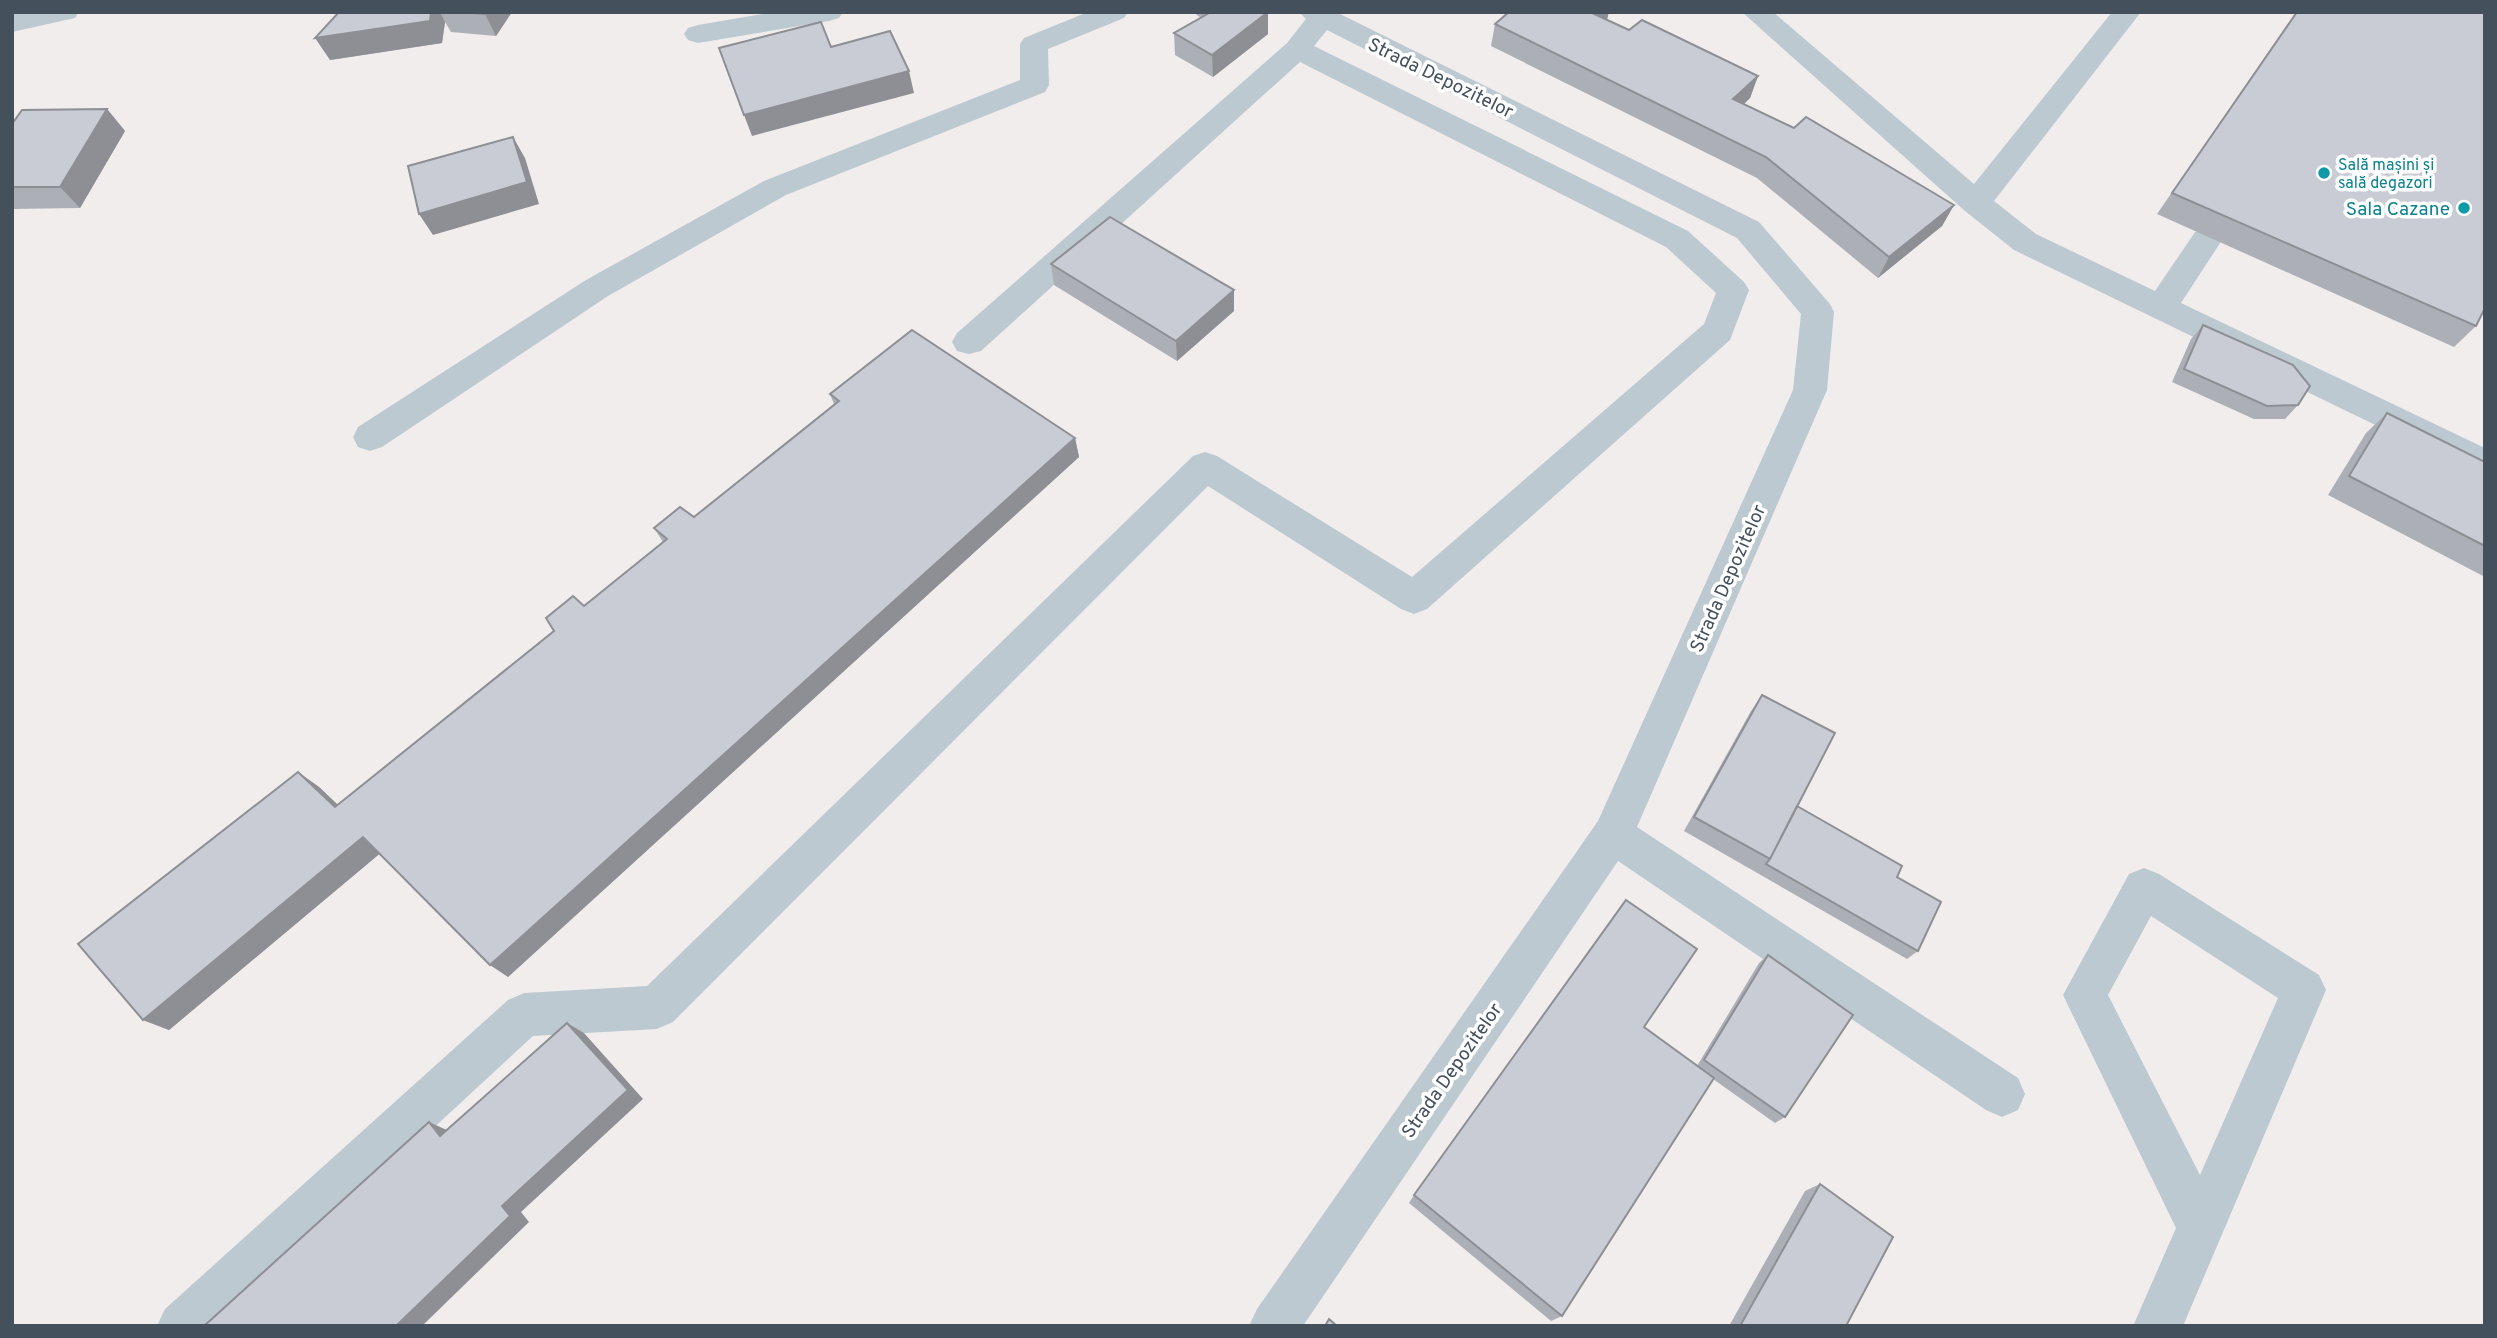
<svg xmlns="http://www.w3.org/2000/svg" width="2497" height="1338" viewBox="0 0 2497 1338" font-family="Overpass,sans-serif">
	<style>
		.lines { fill: none; stroke-linecap: round; stroke-linejoin: round }
		.minor { fill: #bcc9d1; fill-rule: evenodd }
		.wall { fill: #adafb6 }
		.shaded-wall { fill: #8d8f94 }
		.building { fill: #c9ccd4; stroke: #8d8f94; stroke-width: 2 }
		.culture-dot { fill: #0f9aa8; stroke: #fff; stroke-width: 2.5 }
		.labels { text-anchor: middle; stroke-width: 7; stroke-linejoin: round; paint-order: stroke }
		.far-culture-label { font-size: 16px; fill: #0d838f; stroke: #fff; text-anchor: start }
		.street-label { font-size: 19px; fill: #44515d; stroke: #fff }
		.culture-label { font-size: 19px; fill: #0d838f; stroke: #fff; text-anchor: end }
	</style>
	<rect width="100%" height="100%" fill="#f1eded"/>
	<g class="lines">
		<path class="minor" d="M22 12H79L75 18 12 32V14Z
			M775 12H843L839 18 829 21 698 43 688 40 684 34 688 28 698 25Z
			M1088 12H1128L1124 18 1048 49 1049 85 1045 92 786 195 608 296 382 447 370 451 358 447 353 437 358 427 586 280 764 181 1020 80V44L1024 38Z
			M1299 12H1336L1759 222 1830 304 1834 312 1827 390 1637 827 2018 1078 2025 1094 2018 1110 2002 1117 1986 1110 1618 861 1303 1326H1249L1257 1309 1598 821 1793 390 1801 314 1737 238 1327 30 1314 46 1688 231 1744 282 1749 290 1730 340 1427 609 1414 614 1401 609 1208 486 673 1022 657 1029 533 1036 219 1326H157L165 1309 508 1000 524 993 647 986 1193 456 1205 452 1217 456 1412 577 1704 324 1716 293 1666 247 1300 62 981 351 969 354 957 351 952 342 957 333 1287 43 1306 19Z
			M1742 12H1773L1974 184 2112 12H2141L1994 201 2036 234 2155 291 2195 232 2206 229 2217 232 2222 240 2181 303 2485 448V478L2014 250 1965 211Z
			M2144 868 2159 874 2319 975 2326 990 2183 1326H2133L2176 1228 2063 995 2129 874ZM2151 916 2278 998 2200 1175 2108 995Z"/>
	</g>
	<path class="wall" d="M339 12H512L496 36 451 32 445 22 442 43 330 60Z
		M1193 12H1268V34L1213 77 1175 55 1174 33 1201 18Z
		M2296 12H2485L2476 326 2454 347 2157 214Z
		M1607 20 1629 30 1758 76 1750 98 1744 104 1954 205 1942 226 1878 278 1757 178 1491 46 1495 24Z
		M107 109 125 131 80 208 12 209V124Z
		M1051 264 1234 290V311L1177 361 1054 285Z
		M2203 325 2298 405 2285 419H2254L2172 382 2191 339Z
		M830 394 1075 438 1079 457 508 977 379 854 169 1030 143 1020 298 772 319 787 338 805 663 542 654 528 694 517 834 404Z
		M2387 413 2485 462V577L2328 495 2366 433Z
		M1762 695 1797 806 1897 877 1918 951 1907 959 1684 831 1751 711Z
		M1768 955 1785 1117 1775 1123 1713 1079 1562 1316 1551 1321 1409 1203 1414 1195 1644 1027 1697 1066 1759 963Z
		M1820 1184 1846 1326H1729L1805 1191Z"/>
	<path class="shaded-wall" d="M431 12H440L445 22 442 43 330 60 315 38Z
		M486 12H512L496 36 485 14Z
		M1268 12V34L1213 77 1212 55Z
		M1596 12H1609L1607 20 1594 14Z
		M909 71 914 93 752 136 744 115Z
		M1758 76 1750 98 1726 120 1733 99Z
		M107 109 125 131 80 208 60 187Z
		M513 137 525 158 539 204 433 235 419 214Z
		M1954 205 1942 226 1878 278 1889 257Z
		M1234 290V311L1177 361 1176 341Z
		M1075 438 1079 457 508 977 490 965Z
		M298 772 319 787 356 822 335 807Z
		M363 837 383 851 169 1030 143 1020Z
		M567 1023 584 1033 643 1099 521 1212 529 1222 422 1326H396L502 1206Z
		M429 1122 449 1131 440 1136Z"/>
	<path class="building" d="M339 12H431L430 21 315 38Z
		M462 12H486L485 14Z
		M1211 12H1268L1212 55 1174 33Z
		M1509 12H1596L1594 14 1629 30 1642 20 1758 76 1733 99 1794 128 1806 117 1954 205 1889 257 1766 157 1495 24Z
		M2297 12H2485V308L2476 326 2172 193Z
		M821 22 831 47 890 31 909 71 744 115 719 48Z
		M107 109 60 187H12V124L22 110Z
		M513 137 527 182 419 214 408 166Z
		M1110 217 1234 290 1176 341 1051 264Z
		M2203 325 2293 365 2310 386 2298 405 2267 406 2184 369Z
		M912 330 1075 438 490 965 363 837 143 1020 78 944 298 772 335 807 554 631 546 618 573 596 584 606 667 539 654 528 680 507 694 517 839 401 830 394Z
		M2387 413 2485 462V546L2349 476Z
		M1762 695 1835 733 1770 859 1694 817Z
		M1797 806 1902 866 1897 877 1941 902 1918 951 1766 864 1770 859Z
		M1626 900 1697 949 1644 1027 1714 1078 1562 1316 1414 1195Z
		M1768 955 1853 1015 1785 1117 1704 1060Z
		M567 1023 628 1090 502 1206 510 1216 396 1326H204L429 1122 440 1136Z
		M1820 1184 1893 1237 1846 1326H1740Z
		M1329 1319 1337 1326H1325Z"/>
	<g class="culture-dot">
		<circle cx="2324" cy="173" r="7"/>
		<circle cx="2464" cy="208" r="7"/>
	</g>
	<g class="labels">
		<g class="far-culture-label">
			<text x="2338" y="170">Sală mașini și<tspan x="2338" dy="18">sală degazori</tspan></text>
		</g>
		<g class="street-label">
			<text transform="translate(1441 77) rotate(26)" y="7">Strada Depozitelor</text>
			<text transform="translate(1727 578) rotate(-66)" y="7">Strada Depozitelor</text>
			<text transform="translate(1451 1070) rotate(-55)" y="7">Strada Depozitelor</text>
		</g>
		<g class="culture-label">
			<text x="2450" y="215">Sala Cazane</text>
		</g>
	</g>
	<rect width="2497" height="1338" fill="none" stroke="#44515d" stroke-width="28"/>
</svg>
